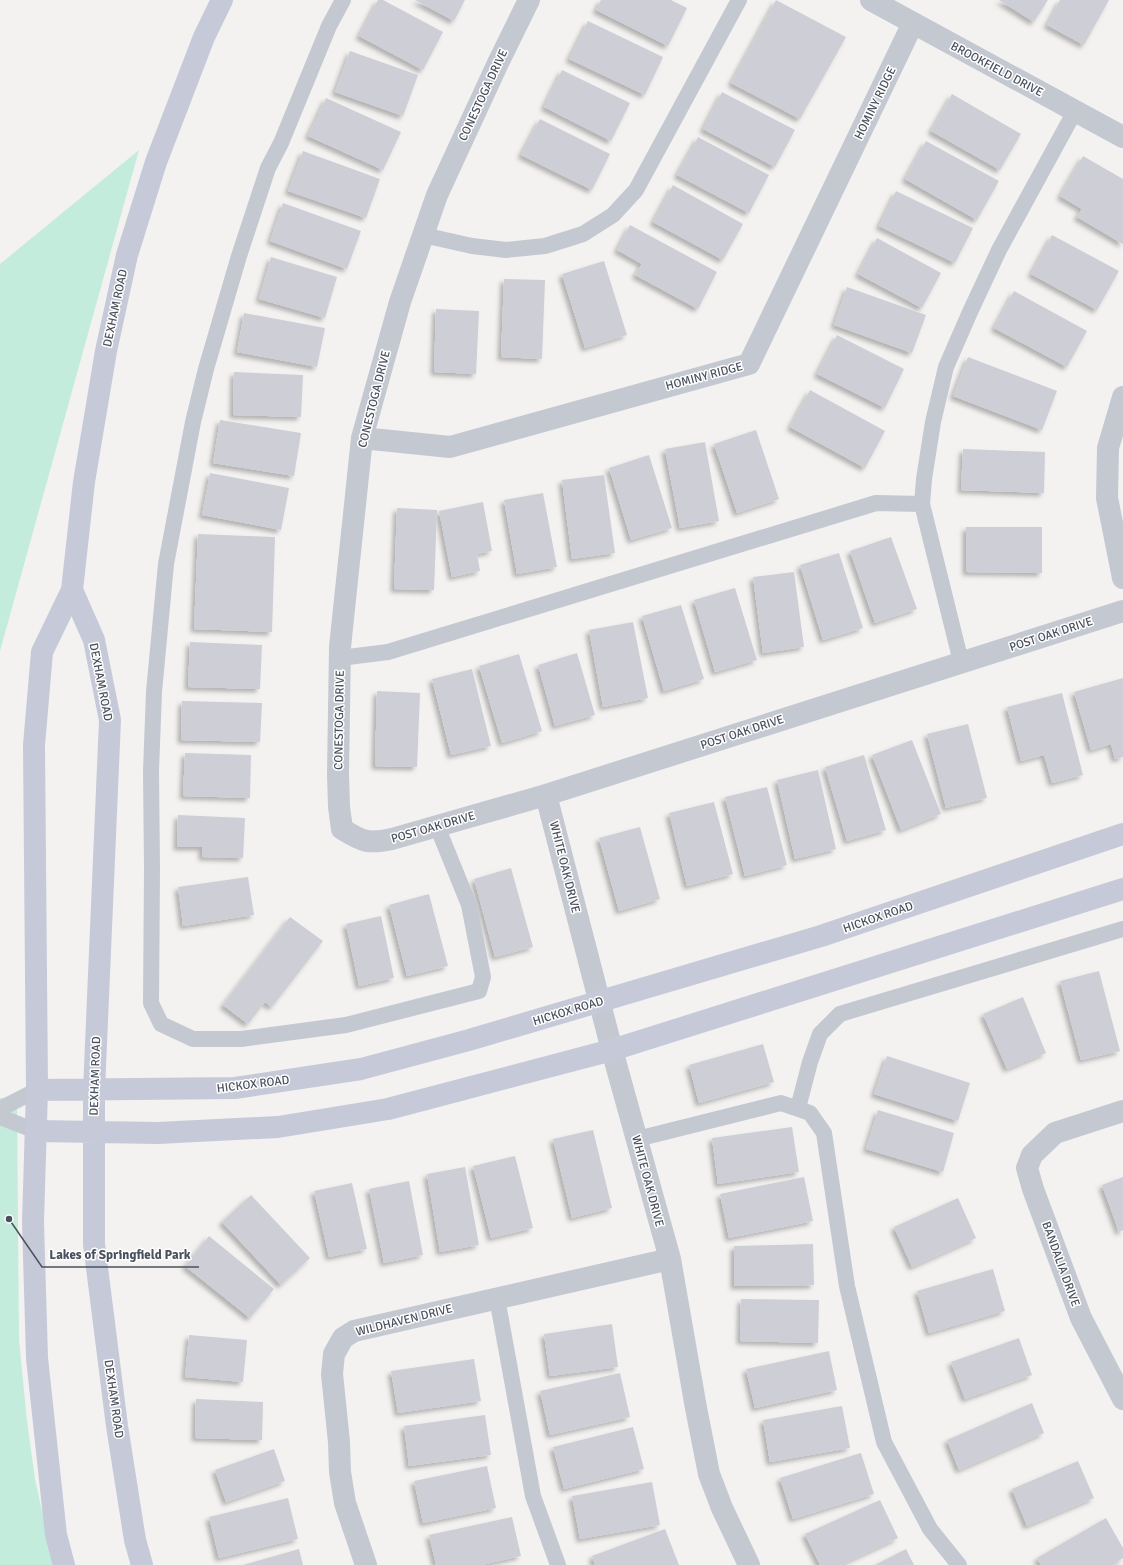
<svg xmlns="http://www.w3.org/2000/svg" width="1123" height="1565" viewBox="0 0 1123 1565" font-family="Signika,sans-serif">
	<style>
		.green { fill: #c4ecdd }
		.building { fill: #cecfd6; filter: url(#shadow) }
		.lines { fill: none; stroke-linecap: round; stroke-linejoin: round }
		.lane { stroke: #c3c8d1; stroke-width: 16 }
		.street { stroke: #c3c8d1; stroke-width: 22 }
		.secondary { stroke: #c6cad8; stroke-width: 22 }
		.labels { text-anchor: middle; stroke-width: 3; stroke-linejoin: round; paint-order: stroke }
		.street-label { font-size: 12px; fill: #4a505d; stroke: #fff }
		.leader { fill: none; stroke: #4a505d; stroke-width: 1.5 }
		.callout-dot { fill: #4a505d; stroke: #fff; stroke-width: 1.5 }
		.callout-label { font-size: 13px; text-anchor: middle; font-weight: bold; fill: #4a505d; stroke: #fff; stroke-width: 3; stroke-linejoin: round; paint-order: stroke }
	</style>
	<defs>
		<filter id="shadow"><feDropShadow dx="-3.5" dy="3.5" stdDeviation="2" flood-color="#0004"/></filter>
	</defs>
	<rect width="100%" height="100%" fill="#f3f2f1"/>
	<path class="green" d="M139 150 0 651V264Z
		M0 1098H17L19 1340 27 1421 35 1479 47 1534 55 1565H0Z"/>
	<path class="building" d="M378 0H383L443 32 423 70 359 36Z
		M415 0H465L454 21Z
		M601 0H671L687 8 668 46 596 10Z
		M776 0 846 37 800 119 731 83Z
		M999 0H1048L1034 22Z
		M1060 0H1109L1084 45 1047 25Z
		M588 21 663 57 645 95 569 59Z
		M350 51 418 75 403 116 335 92Z
		M562 70 630 103 611 141 544 107Z
		M722 92 795 130 775 167 703 129Z
		M952 94 1021 134 1000 170 931 131Z
		M326 98 401 132 383 170 308 136Z
		M540 119 610 154 592 190 521 155Z
		M698 137 769 175 749 213 677 175Z
		M926 141 999 181 977 220 905 179Z
		M303 151 380 179 366 218 288 191Z
		M1083 156 1123 179V244L1077 217 1082 209 1060 196Z
		M673 185 743 224 723 260 653 222Z
		M896 191 973 228 955 263 879 226Z
		M283 203 361 231 347 269 270 241Z
		M630 225 717 272 698 309 635 275 642 264 617 250Z
		M1052 235 1119 271 1097 310 1031 274Z
		M877 238 941 273 922 308 858 274Z
		M271 257 337 277 325 318 259 299Z
		M604 261 627 335 585 348 562 274Z
		M504 279 545 280 542 359 501 357Z
		M847 287 926 315 912 353 834 325Z
		M1014 291 1087 331 1067 367 994 328Z
		M436 309 479 311 476 374 434 372Z
		M244 313 325 328 317 367 237 352Z
		M837 335 904 369 885 408 817 374Z
		M968 357 1057 391 1042 430 953 396Z
		M234 372 303 375 301 417 233 415Z
		M810 390 885 431 865 468 790 427Z
		M220 420 301 433 294 476 213 463Z
		M756 430 779 499 737 513 714 444Z
		M705 442 719 521 680 528 665 449Z
		M963 449 1045 452 1044 493 961 490Z
		M649 455 672 528 631 540 609 468Z
		M210 473 289 488 281 530 202 515Z
		M604 475 615 553 572 559 562 480Z
		M543 493 557 567 517 574 504 500Z
		M483 502 492 551 477 554 480 571 452 577 439 511Z
		M397 508 437 510 434 590 394 589Z
		M966 527H1042V573L966 572Z
		M198 534 275 537 272 632 194 629Z
		M891 537 917 609 875 623 850 551Z
		M839 553 863 628 823 640 800 565Z
		M794 572 804 647 763 653 753 577Z
		M735 588 757 660 715 672 694 600Z
		M681 605 704 679 664 691 642 616Z
		M633 622 648 698 603 707 589 630Z
		M190 642 262 645 260 689 188 687Z
		M577 653 595 715 555 726 538 665Z
		M519 654 542 731 502 743 479 666Z
		M472 669 491 746 451 755 432 679Z
		M1123 678V757L1115 759 1111 744 1091 750 1074 692Z
		M377 691 420 693 417 767 375 766Z
		M1062 693 1083 775 1052 783 1044 755 1021 761 1007 707Z
		M182 701 262 703 260 742 181 740Z
		M968 724 987 798 946 808 927 734Z
		M912 740 941 814 901 830 872 755Z
		M185 753 251 755 250 798 183 796Z
		M864 755 886 830 847 841 825 767Z
		M818 770 836 849 795 859 777 780Z
		M767 787 787 865 745 876 725 797Z
		M714 802 733 874 687 886 669 813Z
		M178 815 245 818 243 858 202 857V847H177Z
		M640 827 660 899 619 911 599 838Z
		M511 868 533 947 495 957 474 879Z
		M248 877 254 915 183 926 178 887Z
		M429 894 448 966 407 976 389 905Z
		M381 916 394 978 359 986 346 924Z
		M290 917 323 941 272 1007 265 1002 248 1024 223 1005Z
		M1099 971 1120 1051 1081 1060 1060 981Z
		M1023 997 1046 1053 1007 1069 983 1014Z
		M763 1044 774 1082 699 1103 689 1065Z
		M887 1056 970 1083 958 1121 874 1094Z
		M878 1110 954 1133 943 1172 866 1149Z
		M792 1127 799 1172 718 1184 712 1138Z
		M593 1130 612 1208 572 1218 553 1139Z
		M515 1156 533 1228 491 1238 473 1166Z
		M465 1167 479 1245 440 1252 427 1174Z
		M804 1177 813 1221 729 1238 720 1194Z
		M1123 1177V1230L1119 1232 1102 1185Z
		M409 1181 423 1255 384 1263 369 1189Z
		M352 1183 367 1249 329 1257 314 1191Z
		M251 1195 310 1258 281 1285 222 1222Z
		M958 1198 976 1238 912 1267 894 1227Z
		M209 1236 274 1289 250 1318 185 1266Z
		M813 1244 814 1285 734 1286V1246Z
		M993 1269 1005 1311 929 1333 917 1291Z
		M741 1299 819 1300 818 1343 740 1341Z
		M612 1324 618 1367 550 1376 544 1334Z
		M189 1335 247 1340 243 1382 185 1377Z
		M1019 1338 1032 1375 965 1399 951 1362Z
		M829 1351 837 1390 755 1408 746 1369Z
		M474 1359 481 1401 398 1413 391 1371Z
		M620 1373 630 1417 550 1435 540 1391Z
		M196 1399 263 1402 262 1440 195 1438Z
		M1032 1403 1044 1433 959 1470 947 1440Z
		M842 1406 850 1448 770 1462 763 1420Z
		M485 1415 491 1455 409 1466 404 1426Z
		M633 1427 644 1469 564 1489 553 1447Z
		M274 1449 285 1481 226 1502 215 1470Z
		M861 1453 874 1494 793 1519 780 1478Z
		M1078 1461 1094 1498 1027 1526 1012 1489Z
		M487 1466 496 1508 423 1523 414 1481Z
		M652 1482 660 1525 580 1539 572 1496Z
		M288 1498 298 1539 219 1558 209 1517Z
		M880 1500 898 1538 840 1565H820L805 1534Z
		M512 1517 521 1556 481 1565H436L429 1535Z
		M1106 1518 1123 1548V1558L1112 1565H1041L1037 1558Z
		M665 1529 679 1565H595L592 1556Z
		M299 1549 303 1565H243Z
		M906 1549 914 1565H875Z"/>
	<g class="lines">
		<path class="lane" d="M343 0 329 26 281 143 268 168 239 256 206 369 193 422 166 564 154 692 151 771 152 869 151 1003 161 1024 193 1039H241L346 1025 479 991 483 977 469 905 437 826
			M423 235 472 246 506 250 545 246 583 234 613 215 636 190 739 0
			M922 504 924 479 933 422 946 367 970 312 999 250 1075 111
			M340 658 388 652 876 503 922 504 961 662
			M798 1108 810 1062 820 1034 840 1014 1123 929
			M0 1109 37 1090
			M0 1117 36 1131
			M637 1139 781 1103 810 1113 824 1133 847 1286 884 1442 930 1529 959 1565
			M497 1298 533 1496 558 1565"/>
		<path class="street" d="M529 0 498 63 437 195 400 302 362 438 340 647 338 774 339 807 342 829C363 842 368 844 392 839L546 795 1123 611
			M871 0 1123 137
			M1123 397 1108 448 1107 498 1123 578
			M362 438 450 447 749 364 913 23
			M546 795 612 1050 670 1259 696 1408 709 1474 722 1508 749 1565
			M1123 1111 1055 1133 1032 1155 1027 1168 1033 1189 1081 1318 1123 1399
			M366 1565 345 1503 340 1472 339 1442 332 1374 334 1354 343 1338 354 1331 670 1259"/>
		<path class="secondary" d="M72 590 94 640 110 720 94 1090V1244L117 1426 135 1540 142 1565
			M37 1090 235 1088 361 1069 469 1040 821 936 1123 834
			M36 1131 158 1133 278 1127 388 1109 612 1050 1123 889
			M64 1565 56 1535 37 1358 33 1222 37 1090 34 745 42 652 72 590 84 482 106 351 127 255 156 162 204 37 222 0"/>
	</g>
	<g class="labels">
		<g class="street-label">
			<text transform="translate(997 69) rotate(28)" y="4">BROOKFIELD DRIVE</text>
			<text transform="translate(483 95) rotate(-65)" y="4">CONESTOGA DRIVE</text>
			<text transform="translate(875 103) rotate(-64)" y="4">HOMINY RIDGE</text>
			<text transform="translate(115 308) rotate(-78)" y="4">DEXHAM ROAD</text>
			<text transform="translate(704 376) rotate(-15)" y="4">HOMINY RIDGE</text>
			<text transform="translate(374 399) rotate(-76)" y="4">CONESTOGA DRIVE</text>
			<text transform="translate(1051 634) rotate(-18)" y="4">POST OAK DRIVE</text>
			<text transform="translate(101 682) rotate(79)" y="4">DEXHAM ROAD</text>
			<text transform="translate(339 720) rotate(-89)" y="4">CONESTOGA DRIVE</text>
			<text transform="translate(742 732) rotate(-18)" y="4">POST OAK DRIVE</text>
			<text transform="translate(433 827) rotate(-16)" y="4">POST OAK DRIVE</text>
			<text transform="translate(565 867) rotate(76)" y="4">WHITE OAK DRIVE</text>
			<text transform="translate(878 917) rotate(-19)" y="4">HICKOX ROAD</text>
			<text transform="translate(568 1011) rotate(-17)" y="4">HICKOX ROAD</text>
			<text transform="translate(95 1076) rotate(-88)" y="4">DEXHAM ROAD</text>
			<text transform="translate(253 1084) rotate(-7)" y="4">HICKOX ROAD</text>
			<text transform="translate(648 1181) rotate(75)" y="4">WHITE OAK DRIVE</text>
			<text transform="translate(1061 1264) rotate(70)" y="4">BANDALIA DRIVE</text>
			<text transform="translate(404 1320) rotate(-14)" y="4">WILDHAVEN DRIVE</text>
			<text transform="translate(114 1399) rotate(82)" y="4">DEXHAM ROAD</text>
		</g>
	</g>
	<path class="leader" d="M9 1219L42 1267H199"/>
	<circle class="callout-dot" cx="9" cy="1219" r="4"/>
	<g class="callout-label">
		<text x="120" y="1259">Lakes of Springfield Park</text>
	</g>
</svg>
